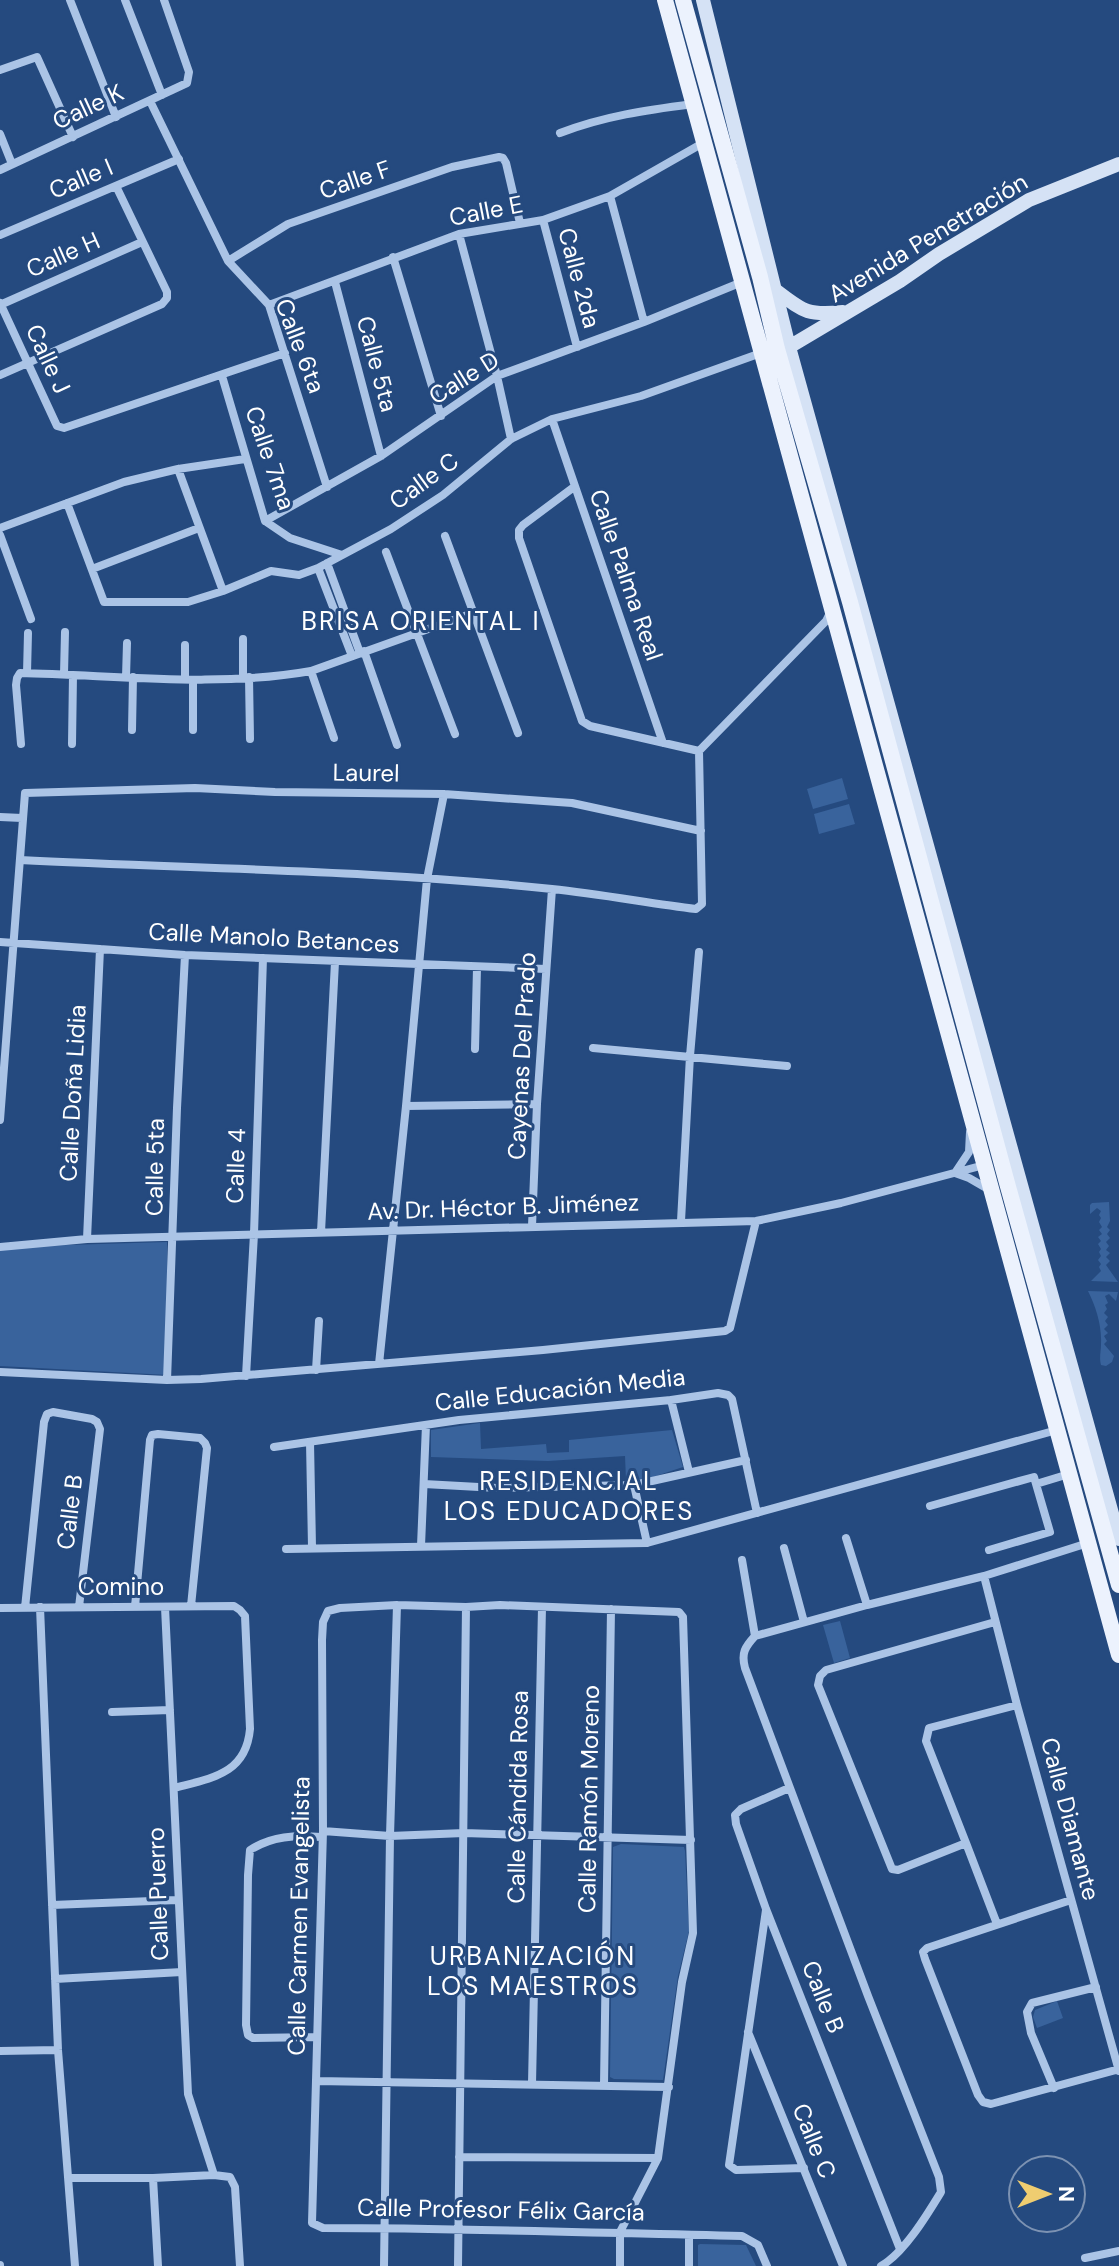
<svg xmlns="http://www.w3.org/2000/svg" width="1119" height="2266" viewBox="0 0 1119 2266" font-family="'DM Sans',sans-serif">
	<style>
		.green { fill: #39639c }
		.lines { fill: none; stroke-linecap: round; stroke-linejoin: round }
		.street { stroke: #abc4e6; stroke-width: 8 }
		.secondary { stroke: #d5e2f5; stroke-width: 14 }
		.primary { stroke: #ecf2fd; stroke-width: 16 }
		.labels { text-anchor: middle; stroke-width: 6; stroke-linejoin: round; paint-order: stroke }
		.street-label { font-size: 24px; fill: #fff; stroke: #254a7f }
		.neighbourhood-label { font-size: 26px; letter-spacing: 2px; fill: #fff; stroke: #254a7f }
	</style>
	<rect width="100%" height="100%" fill="#254a7f"/>
	<path class="green" d="M842 778 848 799 813 809 807 789Z
		M849 804 855 824 819 834 814 814Z
		M1109 1202 1110 1221 1107 1227 1110 1230 1107 1234 1110 1238 1106 1242 1109 1246 1106 1250 1110 1253 1106 1257 1110 1261 1106 1265 1118 1282 1091 1281 1101 1271 1099 1267 1101 1264 1098 1260 1101 1256 1099 1252 1101 1249 1098 1244 1101 1241 1098 1237 1102 1234 1099 1230 1102 1227 1099 1222 1101 1218 1099 1215 1101 1211 1097 1208 1090 1214V1205L1092 1203Z
		M167 1242 168 1375 0 1366V1247Z
		M1088 1291 1118 1292 1116 1301 1109 1294 1105 1296 1108 1303 1105 1305 1107 1309 1104 1313 1108 1317 1105 1321 1108 1325 1104 1329 1108 1333 1104 1336 1107 1341 1104 1344 1114 1356 1112 1362 1106 1366 1101 1365C1099 1357 1101 1352 1101 1344 1102 1326 1096 1307 1088 1291Z
		M480 1423 481 1449 546 1444 547 1453 569 1452V1440L672 1430 683 1467 644 1480H626L625 1456 548 1461 431 1457V1430Z
		M840 1621 850 1658 834 1663 823 1625Z
		M621 1844 684 1847 685 1851 689 1931 678 1976 663 2080 614 2079 610 2077 613 1851V1847Z
		M1057 2001 1063 2018 1037 2028 1033 2017 1035 2010Z
		M700 2244 746 2245 756 2266H698V2245Z"/>
	<g class="lines">
		<path class="street" d="M70 0 116 117
			M125 0 162 95
			M0 70 37 57 73 137
			M150 101 228 261 269 305 327 487
			M560 133C604 116 647 110 693 104
			M0 134 12 164
			M0 170 187 83 189 72 164 0
			M610 196 644 322
			M543 220 577 347
			M459 234 497 376 511 439
			M0 235 179 159
			M393 257 441 416
			M228 261 288 224 452 167 499 157 503 158 506 163 520 223
			M335 282 381 456
			M0 303 57 426 64 428 285 353
			M0 305 142 242
			M269 305 459 234 543 220 610 196 703 143
			M0 375 162 304 167 298V292L116 186
			M222 376 265 521 290 538 342 555
			M552 419 663 743
			M178 469 223 591
			M574 487 523 525 519 530V538L582 721 590 726 699 751
			M67 503 104 602H188L223 591 271 571 299 575 318 568 391 529 443 495 511 439 552 419 641 396 761 353
			M265 521 381 456 497 376 644 322 742 282
			M0 528 124 482 178 469 245 459
			M0 535 31 619
			M445 536 518 733
			M386 552 455 734
			M327 563 360 653
			M318 568 352 656
			M92 569 199 528
			M364 651 397 745
			M311 671 334 738
			M27 673 28 633
			M64 674 65 632
			M126 677 127 643
			M249 677 250 739
			M243 678V639
			M185 679V645
			M132 730 133 677
			M193 730V680
			M21 744 16 685 17 678 20 673C116 675 216 688 311 671L473 613
			M72 744 73 675
			M0 817 22 818
			M20 860C197 869 375 870 552 889 600 894 648 903 696 909L702 904 699 751 826 621 830 613
			M0 942 185 955 546 969
			M593 1048 787 1066
			M475 1049 477 968
			M406 1106 537 1104
			M0 1120 25 793 195 788 275 792 444 794 572 803 701 831
			M970 1132 969 1152 955 1173 969 1178 988 1189
			M681 1221 690 1056 699 952
			M532 1226 537 1104 552 889
			M321 1232 335 962
			M87 1239 100 949
			M0 1247 87 1239 756 1221 841 1203 988 1164
			M379 1364 406 1106 427 879 444 794
			M316 1370 319 1321
			M0 1372 167 1380 201 1379 543 1350 725 1331 730 1328 756 1221
			M246 1376 254 1234 263 958
			M167 1380 177 1108 185 955
			M671 1400 689 1472
			M310 1442 312 1547
			M274 1447 459 1420 671 1400 718 1393 728 1395 732 1399 757 1513
			M424 1484 497 1488 634 1485 746 1460
			M634 1485 647 1543
			M930 1506 1034 1477 1036 1484
			M846 1538 867 1605
			M421 1546 426 1425
			M784 1548 804 1622
			M286 1549 647 1543 1057 1430
			M989 1550 1050 1532 1036 1484 1069 1474
			M742 1560 755 1636
			M984 1576 1017 1705 1119 2071
			M40 1607 58 2050 75 2266
			M135 1607 150 1440 152 1435 158 1434 200 1438 205 1443 207 1448 191 1606
			M165 1607 188 2094 214 2175
			M0 1608 234 1606 240 1610 245 1616 250 1729C246 1774 212 1778 174 1788
			M25 1608 44 1422 47 1414 53 1412 92 1419 97 1422 100 1429 79 1607
			M995 1622 826 1670 820 1676 818 1685 892 1869 898 1870 966 1843 997 1924
			M112 1712 170 1710
			M789 1788 741 1809 735 1815 736 1824 766 1909 900 2249
			M323 1831 390 1836 464 1833 691 1840
			M966 1843 926 1741 929 1728 1017 1705
			M1071 1900 927 1948 923 1952 925 1959 978 2095 983 2102 991 2104 1119 2069
			M52 1905 177 1900
			M766 1910 729 2165 736 2170 804 2168
			M55 1979 182 1972
			M748 2032 843 2266
			M317 2037 253 2038 248 2035 246 2025 248 1875 250 1850C272 1836 295 1835 321 1837
			M0 2051 58 2050
			M316 2081 669 2087
			M532 2084 542 1607
			M604 2085 611 1609
			M1054 2088 1031 2033 1027 2012 1032 2003 1096 1987
			M459 2157 658 2158
			M69 2178H153L214 2175 230 2177 235 2187 240 2266
			M153 2178 158 2266
			M689 2235V2266
			M1085 2258 1119 2251
			M0 2265V2266
			M384 2266 390 1836 397 1605
			M458 2266 466 1607
			M620 2266V2232L658 2158 682 1982 693 1933 683 1617 679 1612 500 1605 466 1607 397 1605 340 1608 328 1611 323 1622 322 1640 323 1831 312 2223 323 2228C463 2228 602 2233 742 2236L758 2245 767 2266
			M881 2266C904 2253 927 2215 941 2192L939 2177 868 1996 745 1668C741 1653 745 1647 755 1636L867 1605 984 1576 1088 1543"/>
		<path class="secondary" d="M703 0 789 347 1119 1539
			M774 289C803 311 806 316 843 312
			M781 348 789 347 900 281 939 254 1029 200 1119 164"/>
		<path class="primary" d="M665 0 1119 1655
			M683 0 760 277 777 349 850 602 1007 1183 1119 1585"/>
	</g>
	<g class="labels">
		<g class="street-label">
			<text transform="translate(88 107) rotate(-25)" y="8">Calle K</text>
			<text transform="translate(81 179) rotate(-23)" y="8">Calle I</text>
			<text transform="translate(355 180) rotate(-19)" y="8">Calle F</text>
			<text transform="translate(486 211) rotate(-11)" y="8">Calle E</text>
			<text transform="translate(928 238) rotate(-31)" y="8">Avenida Penetración</text>
			<text transform="translate(63 255) rotate(-24)" y="8">Calle H</text>
			<text transform="translate(579 278) rotate(75)" y="8">Calle 2da</text>
			<text transform="translate(300 346) rotate(69)" y="8">Calle 6ta</text>
			<text transform="translate(48 359) rotate(65)" y="8">Calle J</text>
			<text transform="translate(377 364) rotate(75)" y="8">Calle 5ta</text>
			<text transform="translate(464 378) rotate(-32)" y="8">Calle D</text>
			<text transform="translate(270 458) rotate(71)" y="8">Calle 7ma</text>
			<text transform="translate(424 481) rotate(-36)" y="8">Calle C</text>
			<text transform="translate(626 575) rotate(71)" y="8">Calle Palma Real</text>
			<text transform="translate(366 773) rotate(1)" y="8">Laurel</text>
			<text transform="translate(274 938) rotate(3)" y="8">Calle Manolo Betances</text>
			<text transform="translate(522 1056) rotate(-87)" y="8">Cayenas Del Prado</text>
			<text transform="translate(73 1093) rotate(-87)" y="8">Calle Doña Lidia</text>
			<text transform="translate(236 1166) rotate(-88)" y="8">Calle 4</text>
			<text transform="translate(155 1167) rotate(-89)" y="8">Calle 5ta</text>
			<text transform="translate(503 1207) rotate(-2)" y="8">Av. Dr. Héctor B. Jiménez</text>
			<text transform="translate(560 1390) rotate(-6)" y="8">Calle Educación Media</text>
			<text transform="translate(70 1512) rotate(-83)" y="8">Calle B</text>
			<text x="121" y="1595">Comino</text>
			<text transform="translate(518 1797) rotate(-89)" y="8">Calle Cándida Rosa</text>
			<text transform="translate(589 1799) rotate(-89)" y="8">Calle Ramón Moreno</text>
			<text transform="translate(1070 1819) rotate(75)" y="8">Calle Diamante</text>
			<text transform="translate(158 1894) rotate(-92)" y="8">Calle Puerro</text>
			<text transform="translate(299 1916) rotate(-89)" y="8">Calle Carmen Evangelista</text>
			<text transform="translate(823 1997) rotate(68)" y="8">Calle B</text>
			<text transform="translate(814 2141) rotate(68)" y="8">Calle C</text>
			<text transform="translate(501 2210) rotate(1)" y="8">Calle Profesor Félix García</text>
		</g>
		<g class="neighbourhood-label">
			<text x="421" y="630">BRISA ORIENTAL I</text>
			<text x="569" y="1490">RESIDENCIAL<tspan x="569" dy="30">LOS EDUCADORES</tspan></text>
			<text x="533" y="1965">URBANIZACIÓN<tspan x="533" dy="30">LOS MAESTROS</tspan></text>
		</g>
	</g>
	<g transform="translate(1047 2194) rotate(90)"><circle r="38" fill="#254a7f" stroke="#7c92b2" stroke-width="2"/>
	<path d="M0-6L14 30L0 20L-14 30Z" fill="#efcd70"/>
	<text y="-12" font-size="22" font-weight="bold" text-anchor="middle" fill="#ffffff">N</text>
	</g>
</svg>
